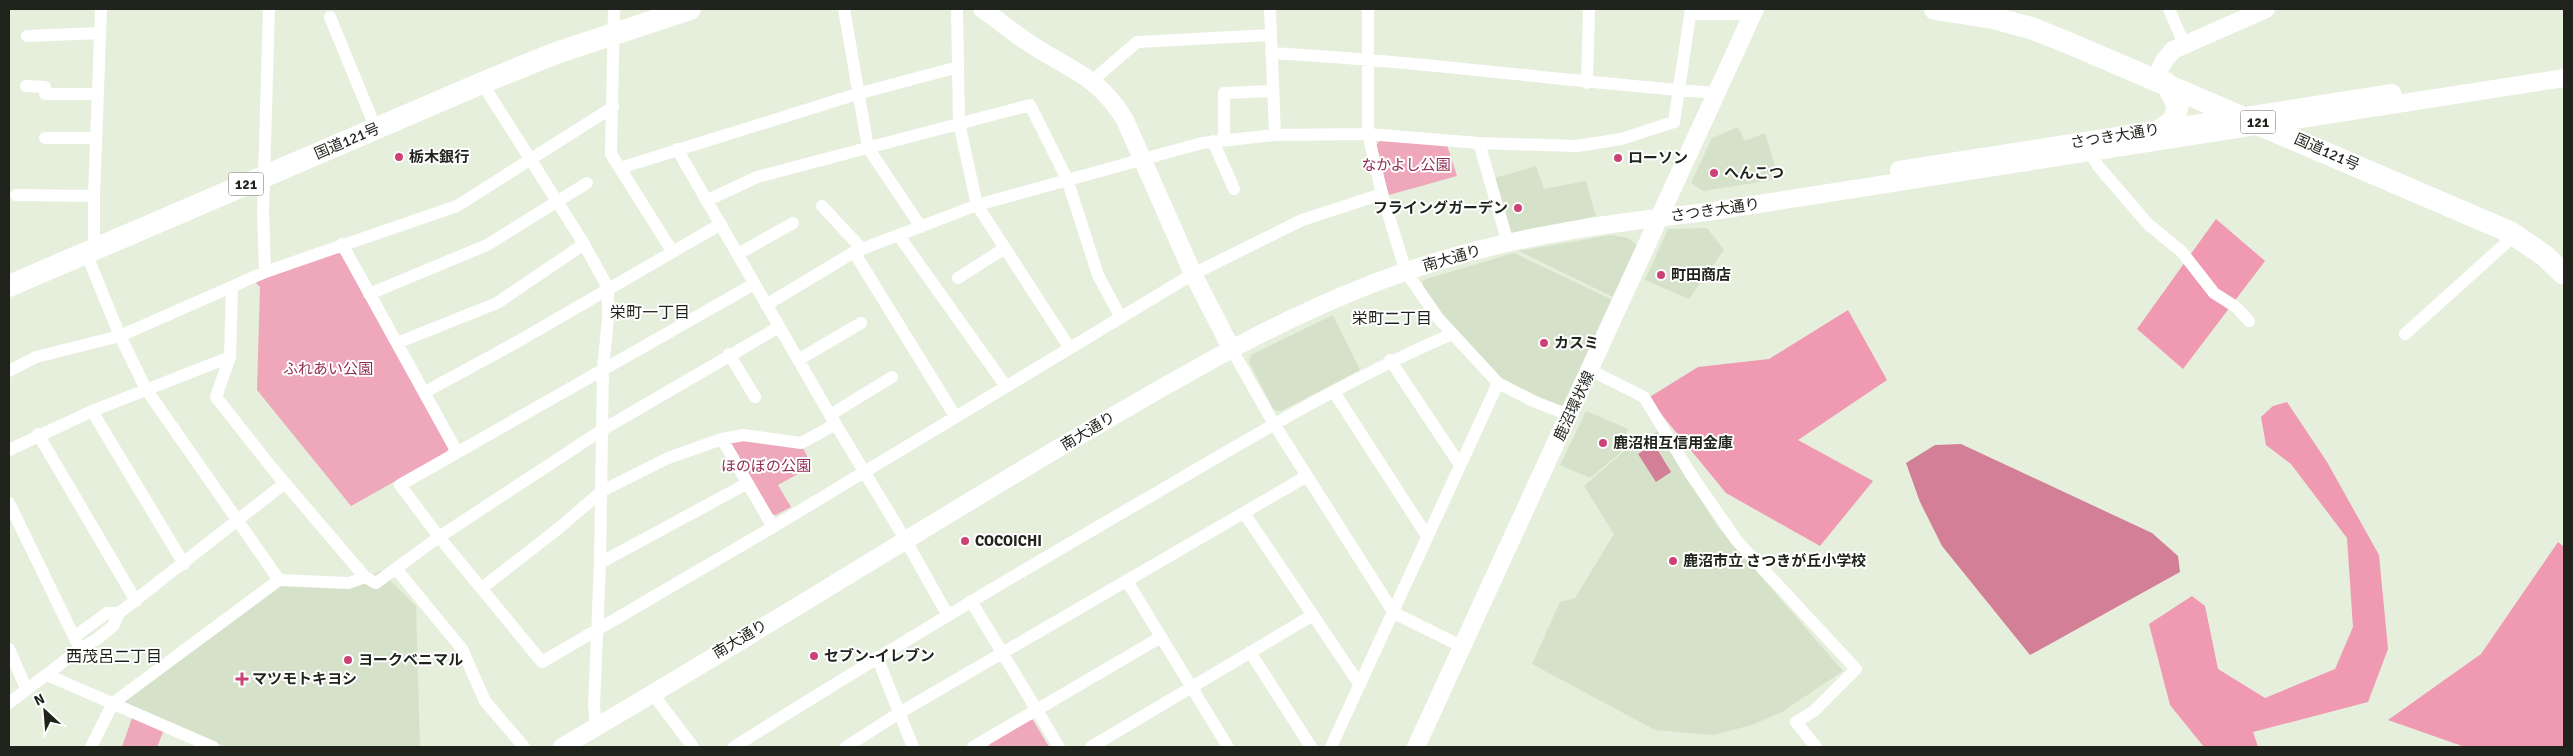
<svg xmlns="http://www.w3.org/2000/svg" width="2573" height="756" viewBox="0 0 2573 756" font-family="Signika,'Noto Sans JP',sans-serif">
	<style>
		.built { fill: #d5e2c9 }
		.green { fill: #eea7bb }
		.forest { fill: #f099b2 }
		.water { fill: #d37f98 }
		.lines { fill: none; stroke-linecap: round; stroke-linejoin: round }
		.street { stroke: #fff; stroke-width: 12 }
		.secondary { stroke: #fff; stroke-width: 18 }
		.highway { stroke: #fff; stroke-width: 22 }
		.poi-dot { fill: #cc4176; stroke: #fff; stroke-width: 2 }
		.labels { text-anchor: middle; stroke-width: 4; stroke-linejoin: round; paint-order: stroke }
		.shield { fill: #fff; stroke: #626560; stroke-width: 1 }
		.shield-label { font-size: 14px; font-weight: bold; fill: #1f231c }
		.street-label { font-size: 15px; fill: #1f231c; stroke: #fff }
		.poi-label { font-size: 15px; font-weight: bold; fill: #1f231c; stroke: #fff; text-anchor: start }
		.park-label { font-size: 15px; fill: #902c52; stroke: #fff }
		.neighbourhood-label { font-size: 16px; fill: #1f231c; stroke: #fff }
	</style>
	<rect width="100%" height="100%" fill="#e5efdc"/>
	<path class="built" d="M1738 127 1745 141 1765 133 1779 179 1703 191 1691 183 1712 138Z
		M1536 166 1544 189 1586 181 1596 216 1509 235 1491 179Z
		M1707 228 1724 250 1689 299 1645 280 1668 229Z
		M1611 235 1628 238 1638 246 1615 298 1519 251Z
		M1514 253 1615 301 1565 410 1500 378 1448 323 1423 286V280Z
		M1333 315 1360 370 1281 411 1274 410 1249 362 1251 355Z
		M1586 411 1628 429 1620 453 1590 478 1560 465Z
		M1658 431 1717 526 1843 671 1782 712 1752 725 1713 735 1655 730 1532 664 1560 602 1575 598 1614 534 1584 486 1631 445Z
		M381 571 416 606 420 747H226L120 701 281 585 350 584Z"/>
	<path class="green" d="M1381 139 1447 145 1457 176 1389 195 1375 147Z
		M336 252 345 255 450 445 447 452 351 506 257 390 260 287 255 282Z
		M733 438 803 448 812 466 778 485 791 507 776 515 770 514 729 444Z
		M133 715 164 730 157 747H122Z
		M1025 719 1033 720 1049 747H989L991 739Z"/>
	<path class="forest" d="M2216 219 2265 261 2183 369 2137 329Z
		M1848 310 1887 380 1798 440 1873 481 1820 546 1726 493 1648 398 1698 367 1769 359Z
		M2287 402 2327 462 2379 555 2388 649 2368 702 2253 732 2258 747H2204L2170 705 2149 624 2192 596 2205 606 2218 669 2265 698 2335 669 2353 627 2347 538 2291 464 2266 445 2261 417 2273 406Z
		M2558 542 2564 547V747H2465L2388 720 2481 654Z"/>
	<path class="water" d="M1654 444 1671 472 1656 482 1638 454Z
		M1961 444 2152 533 2178 556 2180 572 2030 655 1942 546 1920 502 1906 463 1935 445Z"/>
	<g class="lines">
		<path class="street" d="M614 9 611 154 672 251
			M844 9 868 148 921 227
			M957 9 959 123 977 205 1069 347
			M1270 9 1275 135
			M1368 9V134L1382 194 1406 272 1438 318 1498 383 1535 402 1569 415
			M2169 9 2184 44
			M330 17 376 129
			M27 36 100 33
			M1271 53C1420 61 1568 82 1717 93
			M1093 80 1137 42 1270 35
			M482 83 584 244 608 288V319L603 369 600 563 594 705 596 728
			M1587 83 1589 9
			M26 86 45 87V94H97
			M45 138H95
			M1224 139V93L1273 91
			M1213 141 1234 189
			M1479 143 1508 243
			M677 149 830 415 905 539 947 614
			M2090 153 2098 166 2148 224 2182 252 2214 293 2236 307 2249 321
			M620 168 857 94 958 67
			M16 195 94 196
			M708 200 757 177 1030 105 1067 179 1098 275 1121 318
			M822 206 862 249
			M899 236 1005 385
			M342 244 457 452
			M94 250V196L101 9
			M854 252 955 416
			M86 253 120 336 146 389 279 580
			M738 254 793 223
			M265 272 263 210 269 9
			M958 278 1005 248
			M754 284 400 485 439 537 542 662 773 527 1193 274 1302 220 1382 194
			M232 287 230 357 216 397 272 468 365 577 376 583 439 537 602 430 779 327
			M369 294 487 245 587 183
			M766 305 854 252 977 205 1202 143 1275 135 1368 134 1479 143 1577 146 1621 139 1674 122 1691 9
			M2405 334 2515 235
			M397 343 497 303 584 244
			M1231 348 1274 424 1394 613 1463 647
			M729 354 755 397
			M798 360 861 323
			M1390 360 1460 465
			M1590 370 1644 397 1690 473 1737 541 1856 669 1814 711 1796 722 1816 747
			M9 371 36 357 120 336 265 272 457 206 613 107
			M425 392 517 342 721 224
			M1334 392 1427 536
			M92 411 184 564
			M830 415 892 377
			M38 434 136 601
			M722 439 773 527
			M9 450 92 411 230 357
			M9 503 80 649
			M1244 513 1360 685
			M600 563 746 484
			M397 570 462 649 485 701 524 747
			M1127 581 1228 747
			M482 588 559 528 602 491 668 458 722 439 743 435 801 443 836 424
			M971 601 1059 747
			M74 637 107 613H119
			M9 649 26 688
			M1250 652 1311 747
			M877 657 913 747
			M47 675 213 747
			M652 693 693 747
			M9 703 80 649 97 639 113 626 119 613 285 483
			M91 747 113 703 279 580 349 583 365 577
			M734 747C869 662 1006 580 1144 500 1245 441 1345 380 1452 334
			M846 747 899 713 1307 476
			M973 747 1161 637
			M1091 747 1313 615
			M1331 747 1498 383"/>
		<path class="secondary" d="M982 9C997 19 1011 31 1026 41 1066 69 1098 74 1125 120L1193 274 1231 348
			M2155 79 2164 61 2173 50 2266 9
			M1899 170 2392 93
			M562 747C730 650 895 545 1062 446 1184 375 1305 300 1442 260 1528 234 1618 222 1707 212L2564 78
			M1416 747 1755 9"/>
		<path class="highway" d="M1697 9H1743
			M1935 9 1993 18 2031 28 2071 44 2510 232 2545 256 2564 274
			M2162 129 2174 120 2178 105 2166 83
			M9 286 482 83 556 53 690 9"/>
	</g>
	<g class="poi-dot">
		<circle cx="399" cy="157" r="5"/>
		<circle cx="1618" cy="158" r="5"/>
		<circle cx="1714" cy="173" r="5"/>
		<circle cx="1518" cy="208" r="5"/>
		<circle cx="1661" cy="275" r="5"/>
		<circle cx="1544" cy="343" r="5"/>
		<circle cx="1603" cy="443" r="5"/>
		<circle cx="965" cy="541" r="5"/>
		<circle cx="1673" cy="561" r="5"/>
		<circle cx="814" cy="656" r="5"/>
		<circle cx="348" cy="660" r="5"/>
		<path d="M239.5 671.5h5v5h5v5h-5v5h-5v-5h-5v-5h5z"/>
	</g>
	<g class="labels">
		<g class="shield">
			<rect x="2240.5" y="110.5" width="35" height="23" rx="4"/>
			<rect x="228.5" y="172.5" width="35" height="23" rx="4"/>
		</g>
		<g class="shield-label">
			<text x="2258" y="127">121</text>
			<text x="246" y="189">121</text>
		</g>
		<g class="street-label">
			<text transform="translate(2115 136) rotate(-9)" y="5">さつき大通り</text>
			<text transform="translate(347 141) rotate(-23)" y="5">国道121号</text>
			<text transform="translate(2327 152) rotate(24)" y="5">国道121号</text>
			<text transform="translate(1715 210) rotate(-8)" y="5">さつき大通り</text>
			<text transform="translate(1452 258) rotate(-16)" y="5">南大通り</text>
			<text transform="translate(1574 406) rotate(-65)" y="5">鹿沼環状線</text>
			<text transform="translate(1088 431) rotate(-31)" y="5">南大通り</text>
			<text transform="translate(740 639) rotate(-31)" y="5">南大通り</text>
		</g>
		<g class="poi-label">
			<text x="409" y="162">栃木銀行</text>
			<text x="1628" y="163">ローソン</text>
			<text x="1724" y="178">へんこつ</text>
			<text x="1508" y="213" text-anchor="end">フライングガーデン</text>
			<text x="1671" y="280">町田商店</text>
			<text x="1554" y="348">カスミ</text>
			<text x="1613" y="448">鹿沼相互信用金庫</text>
			<text x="975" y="546">COCOICHI</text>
			<text x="1683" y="566">鹿沼市立 さつきが丘小学校</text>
			<text x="824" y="661">セブン-イレブン</text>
			<text x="358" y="665">ヨークベニマル</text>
			<text x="252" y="684">マツモトキヨシ</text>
		</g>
		<g class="park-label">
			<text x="1406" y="170">なかよし公園</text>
			<text x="328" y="374">ふれあい公園</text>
			<text x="766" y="471">ほのぼの公園</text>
		</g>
		<g class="neighbourhood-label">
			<text x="650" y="318">栄町一丁目</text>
			<text x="1392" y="324">栄町二丁目</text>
			<text x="114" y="662">西茂呂二丁目</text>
		</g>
	</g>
	<rect width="2573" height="756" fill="none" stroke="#1f231c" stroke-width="20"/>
	<g transform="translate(45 711) rotate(334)" stroke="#ffffff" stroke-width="4" paint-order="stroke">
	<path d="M0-4L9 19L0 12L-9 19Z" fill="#1f231c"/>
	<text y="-8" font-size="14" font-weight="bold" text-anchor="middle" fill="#1f231c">N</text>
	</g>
</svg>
